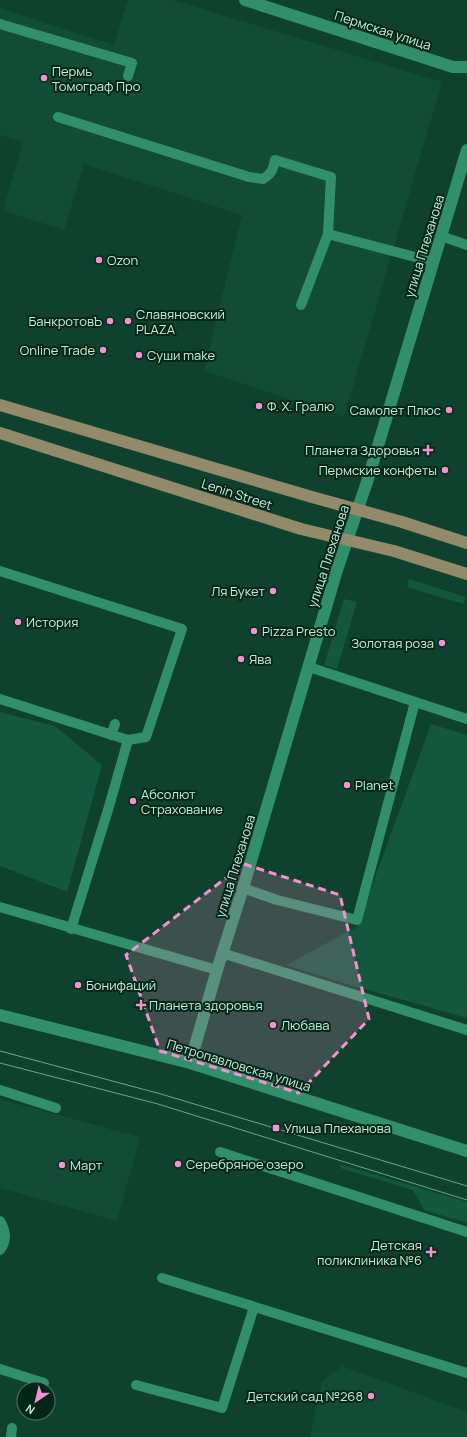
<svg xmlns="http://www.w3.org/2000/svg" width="467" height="1437" viewBox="0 0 467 1437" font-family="Manrope,sans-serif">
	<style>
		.built { fill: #124c36 }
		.green { fill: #12573e }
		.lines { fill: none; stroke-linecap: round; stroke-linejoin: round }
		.lane { stroke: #31906b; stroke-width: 10 }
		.street { stroke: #31906b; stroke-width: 12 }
		.secondary { stroke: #31906b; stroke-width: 12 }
		.primary { stroke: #928a68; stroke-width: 12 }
		.tram { stroke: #73a28e; stroke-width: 1 }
		.marked { fill: #f790cf; fill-opacity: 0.2; stroke: #f790cf; stroke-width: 3; stroke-dasharray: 8 5; stroke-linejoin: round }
		.poi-dot { fill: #f790cf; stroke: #002618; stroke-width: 1.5 }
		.labels { text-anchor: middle; stroke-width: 4; stroke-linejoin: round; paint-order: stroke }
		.street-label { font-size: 13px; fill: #c4efda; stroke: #002618 }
		.poi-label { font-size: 13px; fill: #c4efda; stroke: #002618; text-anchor: start }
	</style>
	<rect width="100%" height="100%" fill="#0e412e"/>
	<path class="built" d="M128 0H173L442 82 344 417 204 371 242 215 84 164 64 230 3 211 23 142 0 135V8L114 45Z
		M0 1099 140 1137 117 1221 0 1188Z
		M342 1366 467 1412V1437H310L322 1381Z"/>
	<path class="green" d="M409 579 466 597 463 604 407 587Z
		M344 599 357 602 337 669 324 665Z
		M0 712 55 726 102 765 67 892 0 866Z
		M431 724 467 735V987L466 991 467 992V1018L347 984 286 965 357 927Z
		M340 1164 467 1202V1223L424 1210 413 1190 340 1168Z"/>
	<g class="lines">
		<path class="lane" d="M0 24 132 63 128 76
			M58 117 249 177 263 179C271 174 273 170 275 160L331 177 328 234 301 305
			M328 234 434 262
			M441 236 467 245
			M0 571 182 629 146 737 128 740 0 699
			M309 667 467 719
			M111 735 115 724
			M243 888 277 900 357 920 415 702
			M0 907 217 970
			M71 929 108 810 128 740
			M222 953 467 1030
			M0 1090 56 1108
			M220 1152 467 1232
			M0 1221C6 1231 7 1241 0 1250
			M162 1278 467 1373
			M0 1369 44 1383
			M136 1385 222 1408 254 1307
			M11 1437 12 1428"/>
		<path class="street" d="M245 0 453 67H467"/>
		<path class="secondary" d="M0 1015 190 1063 467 1151
			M190 1063 217 970 243 888 337 570 368 479 467 150"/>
		<path class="primary" d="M0 405 312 497 402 522 467 543
			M0 433 301 529 394 551 467 574"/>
		<path class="tram" d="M0 1051 161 1094 467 1186
			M0 1063 158 1104 467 1200"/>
	</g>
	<path class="marked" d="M244 864 340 895 369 1019 299 1093 160 1051 126 955Z"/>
	<g class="poi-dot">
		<circle cx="44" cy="78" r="4"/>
		<circle cx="99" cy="260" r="4"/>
		<circle cx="110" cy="321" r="4"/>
		<circle cx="128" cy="321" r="4"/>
		<circle cx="103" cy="350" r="4"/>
		<circle cx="139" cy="355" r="4"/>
		<circle cx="259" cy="406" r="4"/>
		<circle cx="449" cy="410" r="4"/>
		<path d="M426 444h4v4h4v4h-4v4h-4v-4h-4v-4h4z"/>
		<circle cx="445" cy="470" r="4"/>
		<circle cx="273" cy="591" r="4"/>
		<circle cx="18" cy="622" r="4"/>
		<circle cx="254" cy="631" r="4"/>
		<circle cx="442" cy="643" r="4"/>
		<circle cx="241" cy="659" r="4"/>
		<circle cx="347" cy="785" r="4"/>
		<circle cx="133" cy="801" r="4"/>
		<circle cx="78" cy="985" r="4"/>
		<path d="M139 999h4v4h4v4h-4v4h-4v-4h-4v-4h4z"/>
		<circle cx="273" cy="1025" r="4"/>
		<rect x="272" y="1124" width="8" height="8" rx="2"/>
		<circle cx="178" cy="1164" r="4"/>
		<circle cx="62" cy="1165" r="4"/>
		<path d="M429 1246h4v4h4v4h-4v4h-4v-4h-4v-4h4z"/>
		<circle cx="371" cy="1396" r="4"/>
	</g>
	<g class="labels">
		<g class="street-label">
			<text transform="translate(383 30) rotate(18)" y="5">Пермская улица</text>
			<text transform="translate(424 246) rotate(-73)" y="5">улица Плеханова</text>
			<text transform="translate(237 494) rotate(18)" y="5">Lenin Street</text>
			<text transform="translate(328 556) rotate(-72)" y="5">улица Плеханова</text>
			<text transform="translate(235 866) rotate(-73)" y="5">улица Плеханова</text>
			<text transform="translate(239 1065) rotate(17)" y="5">Петропавловская улица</text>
		</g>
		<g class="poi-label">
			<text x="52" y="76">Пермь<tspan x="52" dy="15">Томограф Про</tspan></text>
			<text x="107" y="265">Ozon</text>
			<text x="136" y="319">Славяновский<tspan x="136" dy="15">PLAZA</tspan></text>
			<text x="102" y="326" text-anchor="end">БанкротовЪ</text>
			<text x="95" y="355" text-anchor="end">Online Trade</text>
			<text x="147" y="360">Суши make</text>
			<text x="267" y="411">Ф. Х. Гралю</text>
			<text x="441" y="415" text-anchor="end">Самолет Плюс</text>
			<text x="420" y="455" text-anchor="end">Планета Здоровья</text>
			<text x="437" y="475" text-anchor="end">Пермские конфеты</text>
			<text x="265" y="596" text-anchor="end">Ля Букет</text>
			<text x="26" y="627">История</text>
			<text x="262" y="636">Pizza Presto</text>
			<text x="434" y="648" text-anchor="end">Золотая роза</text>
			<text x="249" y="664">Ява</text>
			<text x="355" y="790">Planet</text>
			<text x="141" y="799">Абсолют<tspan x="141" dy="15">Страхование</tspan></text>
			<text x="86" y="990">Бонифаций</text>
			<text x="149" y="1010">Планета здоровья</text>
			<text x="281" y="1030">Любава</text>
			<text x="284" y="1133">Улица Плеханова</text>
			<text x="186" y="1169">Серебряное озеро</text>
			<text x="70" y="1170">Март</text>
			<text x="422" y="1250" text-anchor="end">Детская<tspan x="422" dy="15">поликлиника №6</tspan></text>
			<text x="363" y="1401" text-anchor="end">Детский сад №268</text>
		</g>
	</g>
	<g transform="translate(36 1401) rotate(215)"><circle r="19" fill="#002618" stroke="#4e7666"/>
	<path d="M0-3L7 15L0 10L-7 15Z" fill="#f790cf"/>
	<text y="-6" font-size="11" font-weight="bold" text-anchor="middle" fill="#c4efda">N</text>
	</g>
</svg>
